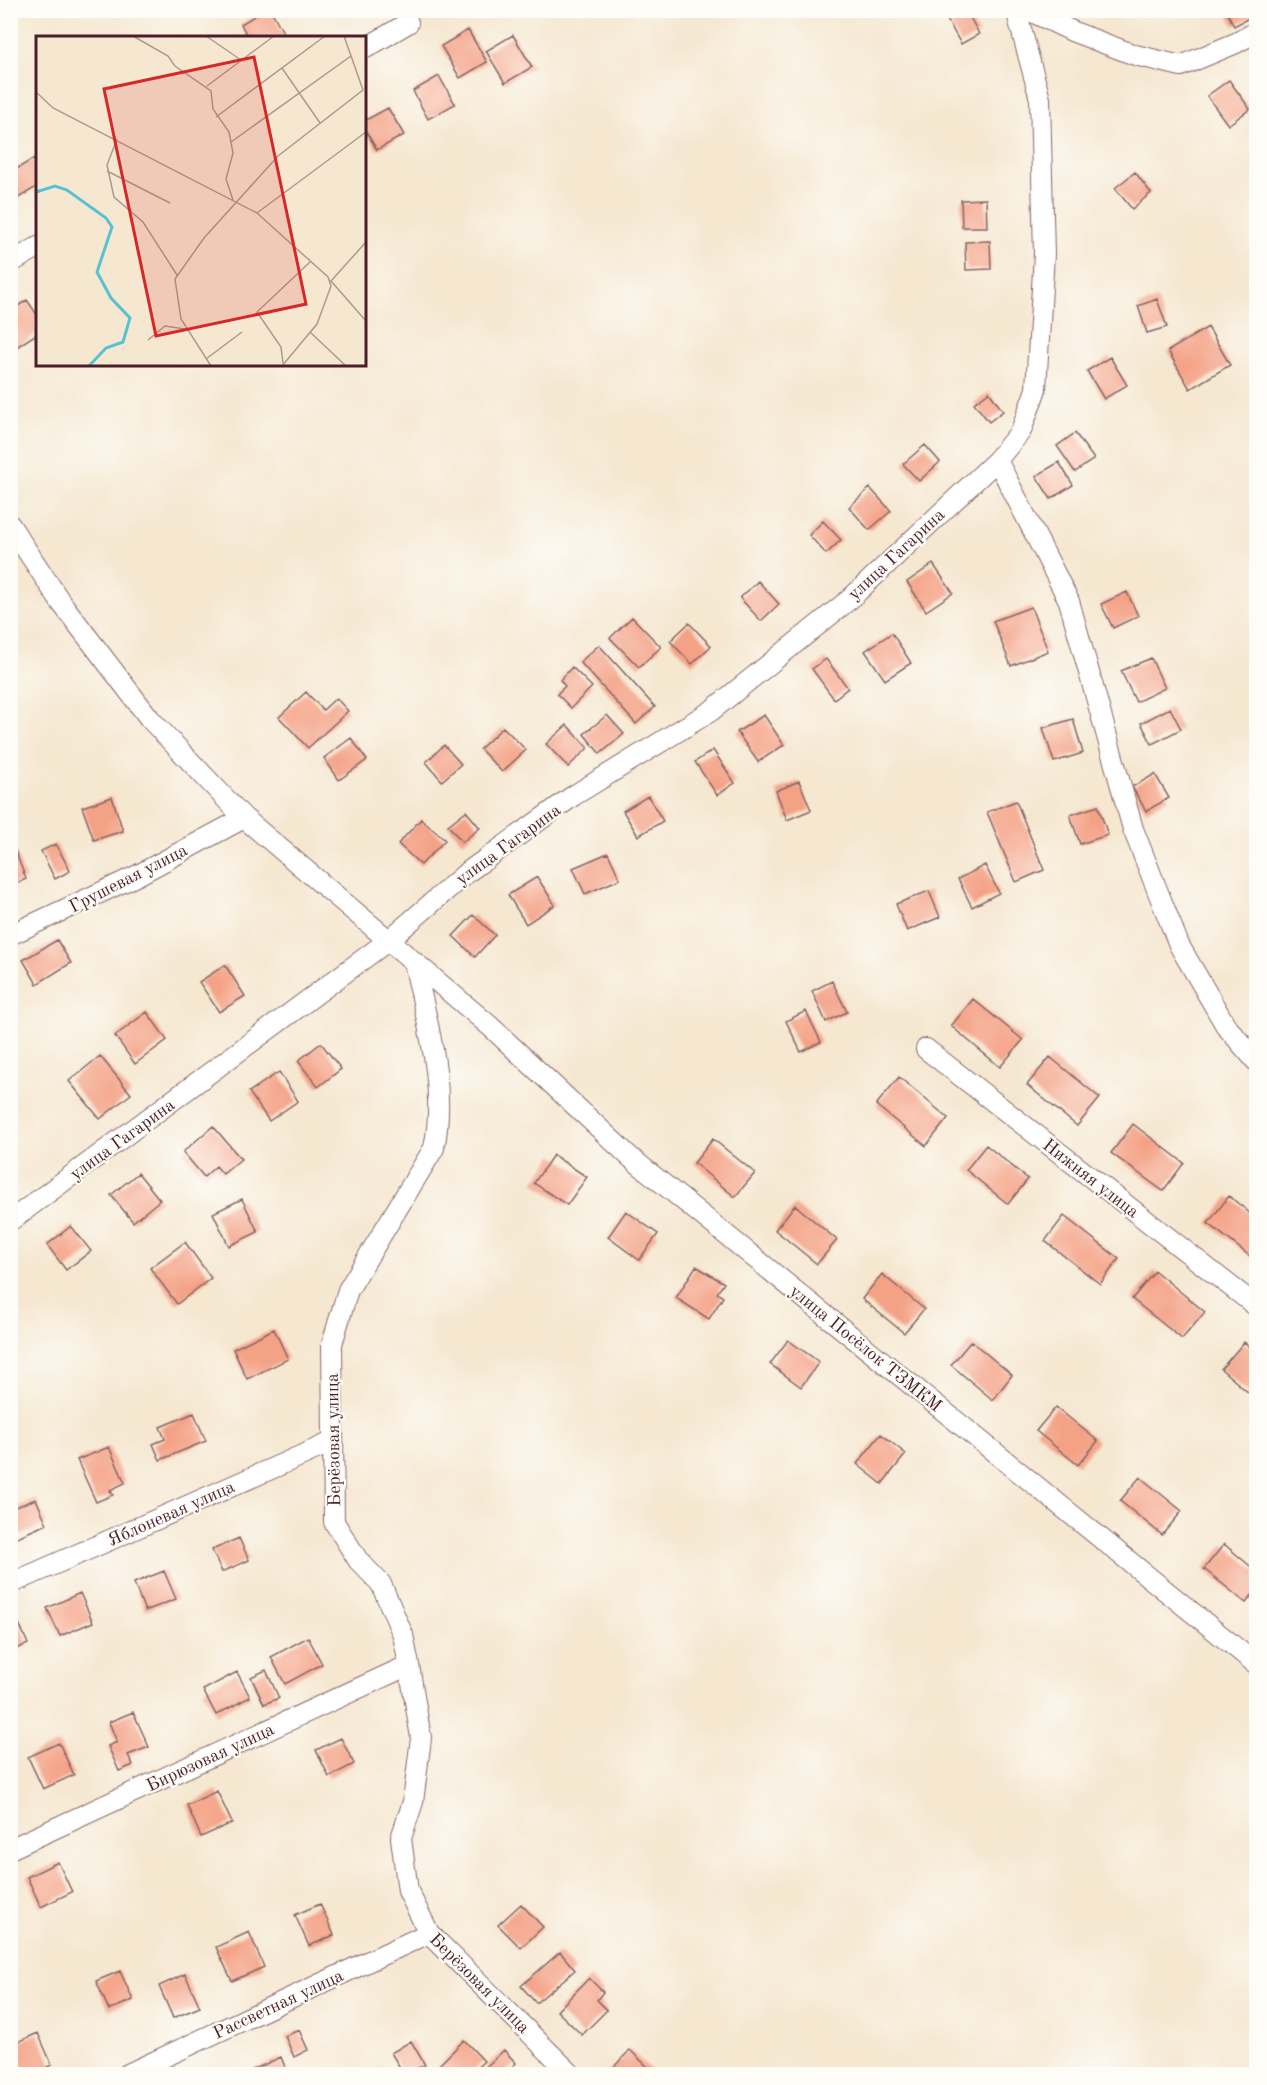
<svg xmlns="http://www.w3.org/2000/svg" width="1267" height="2085" viewBox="0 0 1267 2085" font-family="'Old Standard TT',serif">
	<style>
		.building { fill: #f4a286 }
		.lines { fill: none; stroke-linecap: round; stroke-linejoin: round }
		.street-casing { stroke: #866565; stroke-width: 22 }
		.street { stroke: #fff; stroke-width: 20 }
		.labels { text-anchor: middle; stroke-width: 4.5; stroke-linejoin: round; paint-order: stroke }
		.street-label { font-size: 18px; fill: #4a1f2b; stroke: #fdfcf7 }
		.inset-river { fill: none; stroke: #57c2d1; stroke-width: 3 }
		.inset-road { fill: none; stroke: #b1978e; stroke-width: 1.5 }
		.view { fill: #d62828; fill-opacity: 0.15; stroke: #d62828; stroke-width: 3 }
		.inset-edge { fill: none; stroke: #4a1f2b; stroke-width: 3 }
	</style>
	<rect width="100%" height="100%" fill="#fdfcf7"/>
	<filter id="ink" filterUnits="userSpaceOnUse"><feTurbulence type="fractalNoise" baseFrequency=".0167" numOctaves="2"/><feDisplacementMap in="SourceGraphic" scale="12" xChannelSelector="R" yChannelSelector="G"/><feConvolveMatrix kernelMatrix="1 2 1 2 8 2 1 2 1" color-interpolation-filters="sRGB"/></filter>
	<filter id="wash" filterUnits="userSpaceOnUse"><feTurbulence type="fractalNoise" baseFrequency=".008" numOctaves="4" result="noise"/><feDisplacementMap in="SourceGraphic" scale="24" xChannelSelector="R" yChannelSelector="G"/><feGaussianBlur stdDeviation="1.35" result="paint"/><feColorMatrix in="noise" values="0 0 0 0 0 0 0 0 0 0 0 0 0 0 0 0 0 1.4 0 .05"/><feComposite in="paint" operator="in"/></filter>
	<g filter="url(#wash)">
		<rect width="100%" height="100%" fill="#f5e7d0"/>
		<g id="blocks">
			<path class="building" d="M264 10H271L286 38H248L241 24Z
				M955 10H966L979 34 961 44 945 16Z
				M1226 10H1252L1255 15 1234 26Z
				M468 30 487 62 460 78 441 46Z
				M513 35 532 67 505 83 486 51Z
				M439 76 455 104 428 119 413 91Z
				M1229 80 1250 109 1228 125 1207 96Z
				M388 108 404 135 377 150 364 128V121Z
				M33 159 38 166V186L15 200 10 192V173Z
				M1135 172 1151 193 1132 209 1115 188Z
				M986 199 987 227H962L961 200Z
				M990 241 991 269 966 270 965 242Z
				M1157 299 1167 327 1147 333 1138 306Z
				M27 300 38 316V333L12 350 10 311Z
				M1208 327 1230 365 1190 389 1168 351Z
				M1110 357 1127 385 1104 399 1087 371Z
				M989 392 1003 411 989 422 974 403Z
				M1075 433 1094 459 1075 472 1057 446Z
				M925 445 940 462 919 481 903 464Z
				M1059 462 1073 485 1051 499 1036 476Z
				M870 488 891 511 869 530 849 507Z
				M823 521 841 540 826 554 809 535Z
				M933 564 953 593 926 611 907 582Z
				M758 581 779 604 761 621 740 598Z
				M1127 592 1138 616 1113 628 1101 604Z
				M1031 607 1048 651 1011 666 993 621Z
				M632 617 661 647 639 667 610 638Z
				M689 623 711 646 692 664 670 641Z
				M892 633 911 663 885 680 865 651Z
				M599 645 655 707 636 724 580 662Z
				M1151 658 1165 688 1136 702 1121 671Z
				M826 659 848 688 834 699 812 669Z
				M572 667 592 687 571 708 557 694 565 686 560 680Z
				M306 692 323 710 336 698 348 711 308 748 279 717Z
				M1170 708 1181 729 1152 744 1141 723Z
				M607 715 624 734 600 754 584 734Z
				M764 715 784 745 758 762 737 732Z
				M1073 719 1083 753 1054 762 1043 728Z
				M567 725 588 748 568 767 546 744Z
				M503 727 526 750 502 772 480 749Z
				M351 738 367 760 339 780 324 758Z
				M444 745 461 764 442 781 426 762Z
				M713 750 735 783 717 795 695 762Z
				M1155 774 1169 798 1146 811 1132 787Z
				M799 781 811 810 787 820 776 791Z
				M648 796 663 821 638 836 623 811Z
				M112 797 123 831 94 840 82 807Z
				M1016 801 1044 870 1016 882 987 812Z
				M1098 806 1108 835 1080 844 1070 815Z
				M466 811 480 828 462 842 448 825Z
				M421 819 445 840 421 865 398 844Z
				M56 844 70 871 55 879 41 851Z
				M14 848 26 879 10 886V849Z
				M608 853 620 879 585 894 573 868Z
				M985 865 999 893 972 907 958 879Z
				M537 877 555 905 526 924 508 895Z
				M929 891 940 917 907 931 896 904Z
				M473 915 495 935 475 957 453 936Z
				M57 940 71 963 37 984 23 960Z
				M225 965 245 996 219 1012 199 982Z
				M832 981 847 1012 826 1022 812 991Z
				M973 999 1023 1040 1000 1067 951 1026Z
				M806 1011 821 1042 801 1052 786 1021Z
				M147 1012 167 1040 135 1064 115 1036Z
				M321 1043 341 1069 318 1087 298 1061Z
				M100 1056 131 1094 100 1119 69 1081Z
				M1050 1057 1100 1098 1077 1126 1027 1085Z
				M279 1072 298 1101 269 1121 249 1092Z
				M899 1077 948 1118 926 1146 876 1105Z
				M1133 1124 1184 1163 1163 1191 1111 1153Z
				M213 1126 241 1159 223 1174 216 1166 204 1177 183 1152Z
				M713 1139 755 1173 735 1197 694 1163Z
				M986 1145 1028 1179 1008 1204 966 1170Z
				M553 1155 587 1177 567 1205 534 1183Z
				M138 1173 160 1200 133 1222 111 1195Z
				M1229 1196 1256 1218V1261L1208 1223Z
				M242 1199 258 1232 229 1246 213 1213Z
				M795 1205 837 1240 817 1264 775 1230Z
				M626 1211 658 1234 639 1260 608 1237Z
				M1064 1216 1119 1259 1100 1284 1045 1241Z
				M71 1226 91 1251 66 1270 47 1245Z
				M185 1242 211 1278 177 1304 150 1268Z
				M696 1266 724 1283 717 1293 723 1297 709 1319 676 1298Z
				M1155 1271 1205 1312 1182 1339 1132 1299Z
				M882 1274 924 1309 904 1333 862 1299Z
				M274 1329 288 1359 247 1379 233 1349Z
				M788 1340 819 1362 801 1387 770 1364Z
				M971 1341 1012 1375 993 1400 951 1365Z
				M1244 1342 1256 1352V1399L1221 1369Z
				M1056 1407 1098 1441 1078 1465 1036 1431Z
				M194 1413 206 1441 160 1460 153 1444 165 1439 160 1427Z
				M881 1434 906 1454 882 1484 857 1464Z
				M109 1447 125 1483 110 1490 113 1495 96 1502 77 1460Z
				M1140 1477 1182 1511 1162 1535 1120 1501Z
				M36 1499 47 1524 15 1538 10 1528V1509Z
				M239 1538 249 1560 222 1572 212 1550Z
				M1224 1544 1256 1571V1590L1246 1603 1204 1569Z
				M164 1571 176 1599 145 1611 134 1583Z
				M80 1593 93 1622 60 1636 47 1608Z
				M18 1621 28 1644 11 1651 10 1624Z
				M308 1637 322 1664 285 1684 271 1657Z
				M266 1670 279 1698 264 1704 251 1677Z
				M237 1672 250 1697 216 1715 203 1690Z
				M133 1712 149 1747 128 1755 133 1765 119 1771 108 1746 117 1742 109 1722Z
				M341 1738 354 1764 329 1777 316 1750Z
				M59 1743 74 1775 43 1789 28 1757Z
				M217 1791 232 1823 201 1837 187 1805Z
				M58 1862 72 1892 41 1907 27 1877Z
				M320 1904 334 1935 309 1946 295 1915Z
				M521 1904 543 1927 521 1948 498 1925Z
				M249 1932 264 1967 232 1981 216 1947Z
				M560 1952 575 1970 536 2003 521 1986Z
				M120 1971 133 2000 109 2010 96 1981Z
				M185 1974 200 2007 173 2018 159 1986Z
				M589 1978 603 1992 597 2000 607 2010 582 2035 557 2011Z
				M299 2030 308 2050 294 2057 285 2036Z
				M38 2033 52 2065 32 2074H24L11 2045Z
				M464 2040 484 2061 470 2074H446L438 2066Z
				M411 2041 425 2065 404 2074 391 2053Z
				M504 2050 516 2063 505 2074H493L486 2067Z
				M630 2050 652 2071 648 2074H607Z
				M281 2057 288 2074H252L250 2071Z"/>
		</g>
	</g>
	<g filter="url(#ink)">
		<use href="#blocks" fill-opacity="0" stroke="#866565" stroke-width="1.5"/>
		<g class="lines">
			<defs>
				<path id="street" d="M1028 10 1074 32 1135 55 1181 66 1236 43 1256 32
					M364 49 408 23 405 10
					M10 263 38 247
					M997 460 1069 601 1133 829 1179 945 1226 1026 1256 1061
					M10 525 60 601 150 719 244 818 491 1027 630 1157 1256 1664
					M10 935 136 876 244 818
					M414 962C427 1023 447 1086 434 1148L348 1290 332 1344 334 1522 358 1560 381 1584 403 1635 409 1665 421 1738 413 1802 401 1838 408 1891 429 1933 571 2074
					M926 1049 1256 1306
					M10 1221 389 940 465 874 573 796 711 711 850 599 997 460 1021 431 1036 389 1044 254 1040 99 1016 10
					M10 1584 332 1442
					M10 1849 409 1665
					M128 2074 429 1933"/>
			</defs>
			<use href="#street" class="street-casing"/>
			<use href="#street" class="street"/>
		</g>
	</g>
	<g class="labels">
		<g class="street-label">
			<text transform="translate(896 554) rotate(-43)" y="6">улица Гагарина</text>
			<text transform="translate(508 844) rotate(-36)" y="6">улица Гагарина</text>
			<text transform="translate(128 878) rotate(-27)" y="6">Грушевая улица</text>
			<text transform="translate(122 1139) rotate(-36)" y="6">улица Гагарина</text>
			<text transform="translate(1091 1178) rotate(38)" y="6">Нижняя улица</text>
			<text transform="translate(866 1348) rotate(39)" y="6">улица Посёлок ТЗМКМ</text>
			<text transform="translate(333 1440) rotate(-91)" y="6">Берёзовая улица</text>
			<text transform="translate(171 1513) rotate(-24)" y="6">Яблоневая улица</text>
			<text transform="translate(210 1757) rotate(-25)" y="6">Бирюзовая улица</text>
			<text transform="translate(480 1983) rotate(45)" y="6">Берёзовая улица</text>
			<text transform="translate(278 2004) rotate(-25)" y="6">Рассветная улица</text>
		</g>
	</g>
	<g transform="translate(36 36)">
		<rect width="330" height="330" fill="#f5e7d0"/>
		<path class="inset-river" d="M0 156 19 150 31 154 70 182 76 191 61 236 75 262 94 282 87 306 70 312 53 330"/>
		<path class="inset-road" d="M97 0 132 20 139 30 175 55 177 73 193 96 197 117 190 143 197 164M170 0 205 24M246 32 284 87M171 50 238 0M0 56 17 72 221 177 292 241 295 250 281 288 246 330M180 81 289 0M81 103 71 129 78 161 107 186 141 239M195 106 315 20M71 135 134 167M221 177 330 96M330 206 295 245 330 285M274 296 310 330M112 304 129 290 149 293M170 323 206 296M247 327 245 311 221 276 275 225M175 330 145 283 139 243 168 202 242 120 327 54 308 0"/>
		<path class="view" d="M218 21 270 268 120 300 68 53Z"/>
		<rect width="330" height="330" class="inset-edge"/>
	</g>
	<rect width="1267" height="2085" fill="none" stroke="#fdfcf7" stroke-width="36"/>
</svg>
